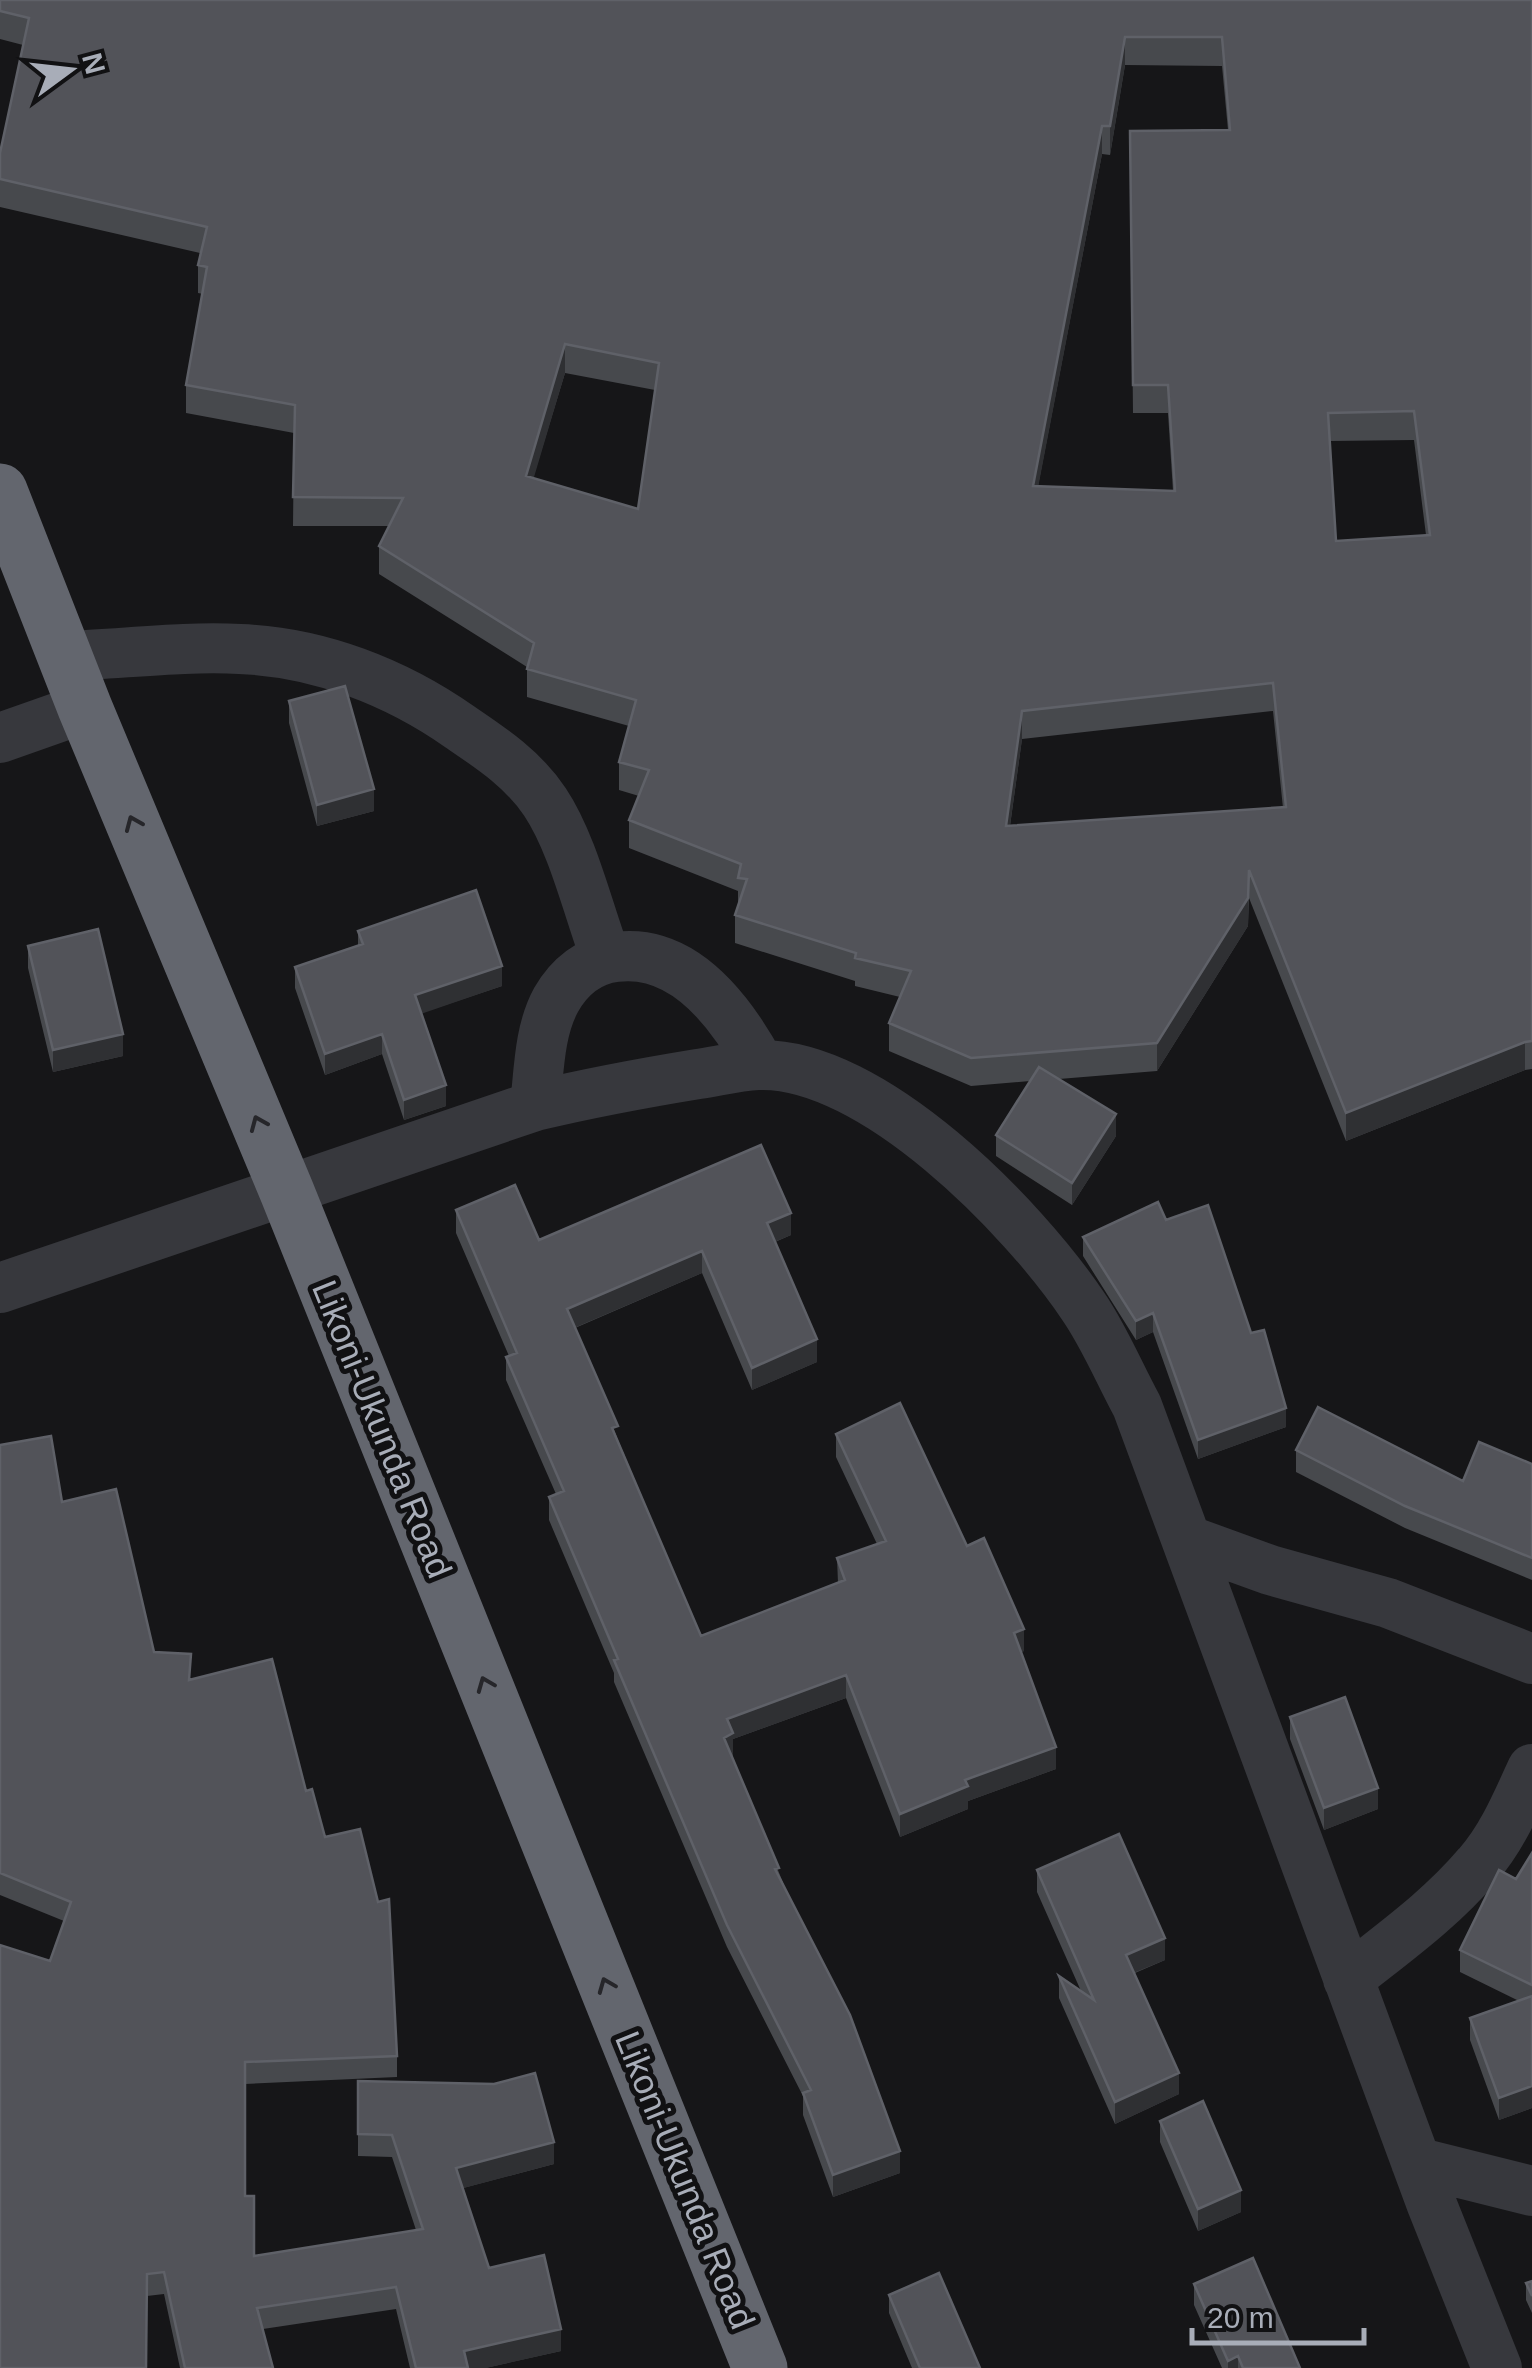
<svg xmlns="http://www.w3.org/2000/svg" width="1532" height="2368" viewBox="0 0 1532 2368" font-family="Helvetica,sans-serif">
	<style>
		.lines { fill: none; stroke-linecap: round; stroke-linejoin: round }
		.street { stroke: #37383d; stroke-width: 50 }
		.highway { stroke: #63666e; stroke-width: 55 }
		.wall { fill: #47494d; fill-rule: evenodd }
		.shaded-wall { fill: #2f3033 }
		.building { fill: #525359; stroke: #5f6168; stroke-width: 2.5; fill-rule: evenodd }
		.oneway { stroke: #26262a }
		.labels { text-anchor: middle; stroke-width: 10; stroke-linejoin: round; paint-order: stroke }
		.street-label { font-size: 35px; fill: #a8adb8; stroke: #111113 }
	</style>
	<rect width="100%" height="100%" fill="#161618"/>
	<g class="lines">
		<path class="street" d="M65 656C123 654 183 646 240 649 319 652 396 682 460 727 491 748 523 769 545 802 573 844 588 910 606 958
			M0 738 85 708
			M535 1106C539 1071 539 1031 556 1000 569 977 590 960 616 957 684 948 731 1012 760 1065
			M0 1288 535 1106C589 1093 643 1083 698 1074 718 1071 738 1066 758 1065 872 1061 1024 1218 1083 1306 1104 1336 1119 1373 1137 1406L1432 2205 1497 2368
			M1187 1540 1270 1570 1388 1603 1532 1659
			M1348 1979C1393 1943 1440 1910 1478 1865 1502 1838 1517 1802 1532 1769
			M1416 2162 1532 2191"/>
		<path class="highway" d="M0 491 85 708 287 1192 760 2368"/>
	</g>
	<path class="wall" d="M0 0H1532V1069L1525 1070 1346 1141 1249 898 1248 926 1157 1071 1059 1079 1116 1136 1072 1205 996 1156V1135L1030 1081 971 1086 889 1051V1023L900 997 855 986V981L735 943V915L738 906V891L629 848V820L639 796 619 790V762L629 726 527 697V667L379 574V546L389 526H293L294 433 186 413V385L203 294 198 293V265L200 253 0 207V153L23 45 0 39ZM1125 65 1222 66 1228 130 1130 131 1133 413H1168L1173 491 1038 486 1102 154 1110 155ZM565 373 655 390 638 509 533 478ZM1414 440 1426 535 1336 541 1329 441ZM1273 711 1283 808 1010 826 1022 739Z
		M289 701 374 811 317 826 289 723Z
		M358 931 502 986 421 1013 446 1106 404 1120 382 1054 325 1075 295 988V967L358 945Z
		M28 946 123 1056 53 1072 28 968Z
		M456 1210 539 1240 791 1235 775 1242 817 1362 752 1390 702 1273 575 1328 618 1440 701 1636 838 1583 837 1558 877 1544 836 1457V1434L967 1546 1024 1651 1021 1652 1056 1769 968 1801V1809L900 1837 846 1698 733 1739V1755L732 1756 900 2173 833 2197 803 2115V2096L727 1947 614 1682V1673L549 1520V1497L556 1494 506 1380V1357L509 1356 456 1233Z
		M1166 1220 1251 1333 1286 1427 1198 1459 1153 1332 1136 1340 1083 1256V1237Z
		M0 1445 62 1502 154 1652 190 1680 306 1791 325 1837 397 2056V2077L245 2084V2196L254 2256 416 2230 392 2157 358 2156V2081L554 2164 463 2188 489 2268 561 2351 485 2368H410L396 2309 263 2329 273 2368H180L164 2294 147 2296 50 1961 64 1921 0 1895Z
		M1296 1450 1463 1481 1532 1464V1580L1405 1528 1296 1472Z
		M1290 1717 1378 1809 1324 1830 1290 1739Z
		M1532 1853V2108L1499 2120 1470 2040V2018L1519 2001 1460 1972V1950L1516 1879Z
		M1037 1870 1165 1960 1135 1973 1179 2094 1115 2124 1059 1998V1976L1081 1991 1037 1892Z
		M1160 2121 1241 2212 1198 2231 1160 2142Z
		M1532 2281V2313L1526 2300V2283Z
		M1194 2284 1300 2368H1222L1194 2305Z
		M889 2295 980 2368H912L889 2313Z"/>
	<path class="shaded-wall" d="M1125 37V65L1110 155V126Z
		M1102 126V154L1033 514V486Z
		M565 344V373L526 504V476Z
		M1022 711V739L1006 854V826Z
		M374 789V811L317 826V805Z
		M1249 870 1248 926 1157 1071V1043Z
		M502 966V986L415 1016V995Z
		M123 1034V1056L53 1072V1050Z
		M382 1034V1054L325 1075V1054Z
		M1525 1042V1070L1346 1141V1113Z
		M446 1085V1106L404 1120V1100Z
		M1116 1114V1136L1072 1205V1183Z
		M791 1213V1235L767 1245V1223Z
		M702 1251V1273L567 1331V1309Z
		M1153 1313V1332L1136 1340V1321Z
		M817 1339V1362L752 1390V1368Z
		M1286 1408V1427L1198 1459V1440Z
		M1024 1629V1651L1014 1655V1633Z
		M846 1675V1698L733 1739V1755L724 1760V1738L727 1719Z
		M1056 1747V1769L968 1801V1809L900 1837V1814L965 1780Z
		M1378 1788V1809L1324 1830V1808Z
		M1165 1938V1960L1126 1976V1955Z
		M1179 2073V2094L1115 2124V2102Z
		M1532 2086V2108L1499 2120V2098Z
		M554 2142V2164L456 2190V2168Z
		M900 2151V2173L833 2197V2175Z
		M1241 2190V2212L1198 2231V2209Z
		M561 2329V2351L486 2368H464V2351Z
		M1238 2356V2368H1228V2361Z"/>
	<path class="building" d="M0 0H1532V1041L1525 1042 1346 1113 1249 870 1248 898 1157 1043 971 1058 889 1023 911 971 855 958 856 953 735 915 747 879 738 878 741 864 629 820 649 770 619 762 636 700 527 669 534 643 379 546 403 498 293 497 295 405 186 385 207 267 198 265 207 227 0 179V153L29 18 0 11ZM1125 37H1222L1230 130 1130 131 1133 385H1168L1175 491 1033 486 1102 126H1110ZM565 344 659 363 638 509 526 476ZM1414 411 1430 535 1336 541 1328 413ZM1273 683 1286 807 1006 826 1022 711Z
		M345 686 374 789 317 805 289 701Z
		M476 890 502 966 415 995 446 1085 404 1100 382 1034 325 1054 295 967 363 944 358 931Z
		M98 929 123 1034 53 1050 28 946Z
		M1039 1067 1116 1114 1072 1183 996 1135Z
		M761 1145 791 1213 767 1223 817 1339 752 1368 702 1251 567 1309 618 1426 612 1428 701 1636 845 1580 837 1558 886 1541 836 1434 900 1403 967 1546 984 1538 1024 1629 1014 1633 1056 1747 965 1780 968 1786 900 1814 846 1675 727 1719 733 1733 724 1738 779 1868 775 1869 850 2015 900 2151 833 2175 803 2093 811 2090 727 1925 614 1660 618 1659 549 1497 564 1491 506 1357 517 1353 456 1210 515 1185 539 1240Z
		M1158 1202 1166 1220 1208 1205 1251 1333 1264 1330 1286 1408 1198 1440 1153 1313 1136 1321 1083 1237Z
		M1318 1407 1463 1481 1479 1442 1532 1464V1558L1405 1506 1296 1450Z
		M51 1436 62 1502 116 1489 154 1652 191 1654 189 1680 272 1659 306 1791 312 1789 325 1837 360 1829 378 1902 389 1899 397 2056 245 2062V2196H254V2256L423 2229 392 2135 358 2134V2081L494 2084 535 2073 554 2142 456 2168 489 2268 544 2255 561 2329 464 2351 468 2368H416L396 2287 257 2308 273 2368H185L164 2272 147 2274 146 2368H0V1945L50 1961 71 1902 0 1873V1445Z
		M1345 1697 1378 1788 1324 1808 1290 1717Z
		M1119 1834 1165 1938 1126 1955 1179 2073 1115 2102 1059 1976 1094 2000 1037 1870Z
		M1532 1853V1985L1460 1950 1499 1870 1516 1879Z
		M1532 1996V2086L1499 2098 1470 2018Z
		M1203 2101 1241 2190 1198 2209 1160 2121Z
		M1253 2258 1300 2368H1243L1238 2356 1228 2361 1194 2284Z
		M939 2273 980 2368H920L889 2295Z
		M1532 2281V2296L1526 2283Z"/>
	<defs><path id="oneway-chevron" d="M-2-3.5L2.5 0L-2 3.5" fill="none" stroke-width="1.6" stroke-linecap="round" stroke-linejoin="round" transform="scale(2.5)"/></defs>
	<g class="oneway">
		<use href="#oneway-chevron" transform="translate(133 823) rotate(-113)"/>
		<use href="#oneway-chevron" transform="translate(258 1123) rotate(-113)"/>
		<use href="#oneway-chevron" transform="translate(485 1684) rotate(-112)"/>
		<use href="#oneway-chevron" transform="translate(606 1985) rotate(-112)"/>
	</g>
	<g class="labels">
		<g class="street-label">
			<text transform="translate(382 1429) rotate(68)" y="12">Likoni-Ukunda Road</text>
			<text transform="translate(685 2180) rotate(68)" y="12">Likoni-Ukunda Road</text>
		</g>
	</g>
	<g transform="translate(70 70) rotate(75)" stroke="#111113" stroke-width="8" paint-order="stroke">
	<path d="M0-8L18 38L0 25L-18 38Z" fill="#a8adb8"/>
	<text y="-15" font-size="28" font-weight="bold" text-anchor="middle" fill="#a8adb8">N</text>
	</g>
	<path d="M1192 2328v15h172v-15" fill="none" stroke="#a8adb8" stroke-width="5"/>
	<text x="1207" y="2328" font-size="30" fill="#a8adb8" stroke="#111113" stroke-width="8" paint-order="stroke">20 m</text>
</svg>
